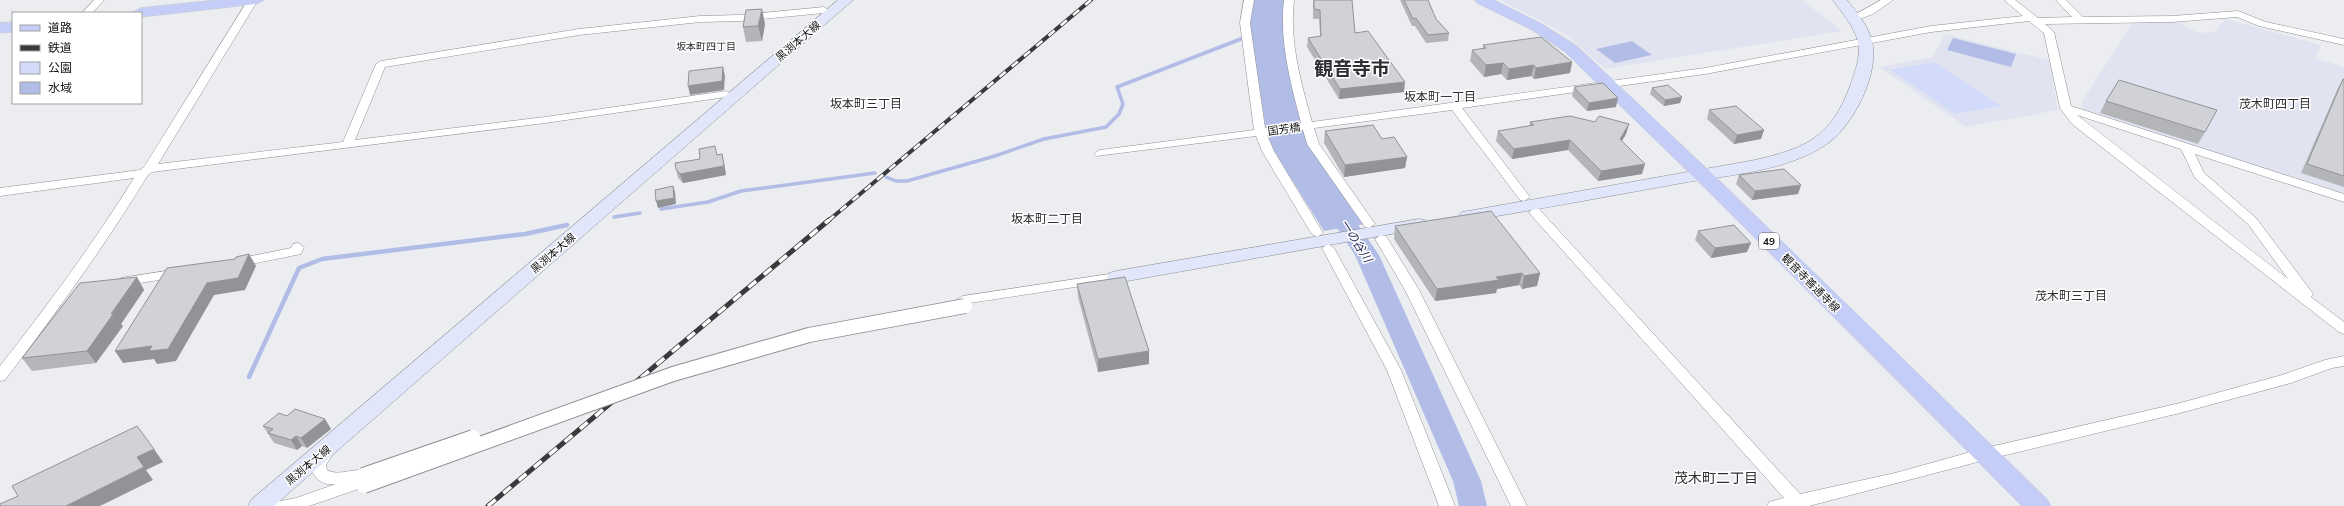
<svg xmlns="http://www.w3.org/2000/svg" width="2344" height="506" viewBox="0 0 2344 506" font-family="Mulish,'Noto Sans JP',sans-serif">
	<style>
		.built { fill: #e1e4f0 }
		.green { fill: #d2dbfa }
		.water { fill: #b2bde7 }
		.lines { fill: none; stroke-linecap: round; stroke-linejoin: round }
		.stream-far1 { stroke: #b2bde7; stroke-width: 3.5 }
		.stream { stroke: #b2bde7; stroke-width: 4.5 }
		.river { fill: #b2bde7; fill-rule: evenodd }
		.street-casing { stroke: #8d8f93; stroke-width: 1 }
		.secondary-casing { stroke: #8d8f93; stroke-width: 1 }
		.primary-casing { stroke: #cbcbcc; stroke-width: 1 }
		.street { fill: #fff; fill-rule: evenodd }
		.secondary { fill: #e1e6fb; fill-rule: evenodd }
		.primary { fill: #c3cdf7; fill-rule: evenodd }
		.rail-far1-casing { stroke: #393a3b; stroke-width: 4 }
		.rail-casing { stroke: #393a3b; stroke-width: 5 }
		.rail-far1 { stroke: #fff; stroke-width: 2.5; stroke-dasharray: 8; stroke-linecap: butt }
		.rail { stroke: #fff; stroke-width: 3.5; stroke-dasharray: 10; stroke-linecap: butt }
		.street-bridge-casing { stroke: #8d8f93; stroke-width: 16; stroke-linecap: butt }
		.street-bridge { stroke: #fff; stroke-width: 14 }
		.wall { fill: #b4b5b9 }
		.shaded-wall { fill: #929396 }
		.building { fill: #d1d2d7; stroke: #929396 }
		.labels { text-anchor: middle; stroke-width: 3; stroke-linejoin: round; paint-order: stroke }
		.far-neighbourhood-label { font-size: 10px; fill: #2e2f32; stroke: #fff }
		.shield { fill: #fff; stroke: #5a5a5b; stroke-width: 1 }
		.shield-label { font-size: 10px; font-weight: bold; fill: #131415 }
		.street-label { font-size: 11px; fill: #131415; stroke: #fff }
		.neighbourhood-label { font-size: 12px; fill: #2e2f32; stroke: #fff }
		.water-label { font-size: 12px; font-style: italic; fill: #1c2356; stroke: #fff }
		.near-neighbourhood-label { font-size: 14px; fill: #2e2f32; stroke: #fff }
		.town-label { font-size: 19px; font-weight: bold; fill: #2e2f32; stroke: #fff }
	</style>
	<rect width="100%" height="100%" fill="#ebedf1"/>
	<path class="built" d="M1500 0H1802L1842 31 1605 69 1567 35Z
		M2225 19 2321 45 2315 58 2344 67V195L2082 110V101L2134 21H2177L2198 33 2215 32Z
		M1945 34 2049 60 2058 110 1966 127 1879 67 1933 57Z"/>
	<path class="green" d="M1934 62 2001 106 1955 114 1890 70Z"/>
	<path class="water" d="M1253 0H1286L1303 119 1366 224 1324 231 1270 145 1265 124 1251 35 1249 17Z
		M1953 38 2016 54 2011 67 1947 50Z
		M1632 41 1652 55 1615 63 1596 49Z"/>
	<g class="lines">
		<path class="stream-far1" d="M886 177 896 181H907L995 156 1044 139 1106 127 1119 114 1123 104 1117 87 1246 37
			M661 209 708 202 741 191 875 173
			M614 217 640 213"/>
		<path class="stream" d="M249 377 299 268 322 259 525 234 567 225"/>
		<path class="river" d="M1330 194 1338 196 1379 255 1481 481 1487 506H1459L1453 481 1355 255 1319 201 1322 196Z"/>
		<defs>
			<path id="street" d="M94 0H104L92 13H82Z
				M248 0H258L158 164 343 142 376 64 381 61 579 29 700 16 740 15 824 7 829 10 824 13 740 21 700 22 579 35 385 67 355 140 545 117 726 91 731 94 726 97 545 123 152 172 148 175C104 247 56 313 5 380L0 381V366C48 305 93 244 134 178L0 196V188L140 170 144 167Z
				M1244 0H1254L1250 23 1265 128 1301 123C1291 84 1279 41 1284 0H1294C1289 40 1301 83 1312 122L1705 68 1931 26 2023 16 2004 0H2015L2038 18 2072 17 2056 0H2066L2083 17 2172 16 2238 11 2266 22 2344 39V45L2259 26 2237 17 2172 22 2045 24 2054 32 2071 106 2344 194V202L2195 154 2204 173 2256 218 2311 291 2313 294 2311 297 2344 322V334L2339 332 2072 124 2060 108 2044 33 2029 21 1931 32 1705 74 1462 108 1530 197 1524 201 1520 200 1452 110 1314 128 1319 144 1375 224 1369 228 1365 227 1307 144 1303 130 1267 135 1274 151 1323 233 1317 237 1311 233 1262 151 1256 136 1096 156 1094 154 1096 152 1100 150 1254 130 1240 23ZM2077 115 2181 149 2195 178 2248 224 2288 279Z
				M1881 0H1893L1873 14 1854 21 1849 18Z
				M1535 208 1539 209 1800 494 1895 473 1985 448 2180 403 2282 375 2325 360 2344 356V366L2332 368 2291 383 2180 413 1985 460 1809 506H1767L1769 502 1784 498 1531 215 1529 212Z
				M1381 235 1386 236 1419 290 1527 506H1511L1405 290 1375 239Z
				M298 243 304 247 301 254 236 267 229 263 236 259 291 248 293 244Z
				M1328 244 1334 248 1401 370 1455 506H1439L1387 370 1322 248Z
				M179 269 186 273 184 276 121 286 114 282 121 278Z
				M1116 273 1121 274 1123 277 1121 280 963 304 956 300 963 296Z
				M326 446 332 448 334 452 326 465 327 470C339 477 354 467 367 471L372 481 370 485 309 506H273L275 502 296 498 336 484C322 486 313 478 310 465L320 448Z"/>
			<path id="secondary" d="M838 0H853L274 506H248L251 500Z
				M1833 0H1847C1857 12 1868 26 1872 41 1880 74 1852 129 1824 146 1783 172 1728 175 1682 183 1611 196 1539 209 1468 221L1462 220 1459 216 1462 212 1468 211 1755 160C1807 148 1831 137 1850 86 1855 72 1861 57 1858 42 1854 26 1842 13 1833 0Z
				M1419 219 1425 220 1428 224 1425 228 1116 283 1109 281 1107 277 1109 273 1116 271Z"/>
			<path id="primary" d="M216 0H264L257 4 141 17V13H132L140 8Z
				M1475 0H1494L1542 24 1577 46 1722 183 2047 499 2051 506H2022L1708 191 1565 52 1532 30 1477 3Z
				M13 22V32L0 33V23Z"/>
		</defs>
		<use href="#street" class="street-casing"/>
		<use href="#secondary" class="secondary-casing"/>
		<use href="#primary" class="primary-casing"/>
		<use href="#street" class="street"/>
		<use href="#secondary" class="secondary"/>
		<use href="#primary" class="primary"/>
		<defs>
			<path id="rail-far1" d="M828 221 1091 0"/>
			<path id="rail" d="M488 506 829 220"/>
		</defs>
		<use href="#rail-far1" class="rail-far1-casing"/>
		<use href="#rail" class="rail-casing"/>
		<use href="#rail-far1" class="rail-far1"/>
		<use href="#rail" class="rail"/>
		<defs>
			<path id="street-bridge" d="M363 475 473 437
				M364 486 673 374 809 335 965 306"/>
		</defs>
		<use href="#street-bridge" class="street-bridge-casing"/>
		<use href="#street-bridge" class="street-bridge"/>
	</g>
	<path class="wall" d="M1313 0 1355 33 1404 92 1339 99 1307 47 1308 38 1320 36 1319 19H1313Z
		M1400 0H1428L1436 19 1449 33 1448 41 1426 43 1415 26H1412Z
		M765 24 762 41 746 42 743 27Z
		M1483 45 1572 62 1570 73 1534 79 1531 76 1507 80 1501 74 1484 77 1470 61 1472 50 1483 49Z
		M2343 79H2344V187L2301 173 2338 88Z
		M1574 87 1616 107 1587 111 1572 96Z
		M1652 88 1682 97 1680 103 1664 106 1650 94Z
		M2106 101 2205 132 2198 144 2100 113Z
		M1709 110 1761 139 1734 144 1707 119Z
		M1530 122H1595L1629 124 1626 134 1622 141 1642 174 1598 181 1568 150 1512 159 1496 141 1498 131 1529 126Z
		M1325 131 1382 139 1407 157 1405 168 1344 177 1324 143Z
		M718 155 724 163 726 175 683 183 678 178 676 169Z
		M1739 175 1801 185 1798 194 1752 200 1736 184Z
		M1395 226 1540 273 1537 286 1522 289 1519 285 1497 289 1496 293 1435 301 1394 239Z
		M1698 231 1747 252 1711 258 1695 240Z
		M137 277 144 290 121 324 123 326 96 363 32 371 22 358Z
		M1077 284 1149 351V364L1098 372 1078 297Z
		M263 426 331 429 307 448 302 446 297 450 274 443Z"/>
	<path class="shaded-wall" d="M762 9 765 24 762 41 758 26Z
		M1572 62 1570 73 1534 79 1536 68Z
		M1503 63 1501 74 1484 77 1486 65Z
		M1534 65 1531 76 1507 80 1509 69Z
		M723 67 725 76 724 90 690 95 688 86Z
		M1405 82 1404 92 1339 99 1340 89Z
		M1682 97 1680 103 1664 106 1665 100Z
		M1618 98 1616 107 1587 111 1589 103Z
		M1629 124 1626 134 1617 149 1620 139Z
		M1764 130 1761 139 1734 144 1737 135Z
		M1570 140 1568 150 1512 159 1514 149Z
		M722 154 724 163 726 175 683 183 680 174Z
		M1407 157 1405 168 1344 177 1345 165Z
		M1645 164 1642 174 1598 181 1601 171Z
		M1801 185 1798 194 1752 200 1755 191Z
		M673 186 675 192 676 204 658 208 656 201Z
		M1751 243 1747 252 1711 258 1715 248Z
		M249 254 256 266 245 290 214 295 176 361 157 364 154 359 123 363 115 351 207 283Z
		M1522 273 1519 285 1497 289 1496 293 1435 301 1437 289Z
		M1540 273 1537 286 1522 289 1524 276Z
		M137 277 144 290 121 324 123 326 96 363 87 351 111 314Z
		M1149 351V364L1098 372V359Z
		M325 419 331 429 307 448 301 438Z
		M296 436 302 446 297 450 291 440Z
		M154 449 163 462 146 470 153 480 100 506H66L137 457Z"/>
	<path class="building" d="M1314 0H1352L1355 33 1368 31 1405 82 1340 89 1308 38 1321 36 1320 10 1314 9Z
		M1404 0H1428L1436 19 1449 33 1428 35 1416 18 1413 19Z
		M762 9 758 26 743 27 746 10Z
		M1541 37 1572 62 1536 68 1534 65 1509 69 1503 63 1486 65 1472 50 1486 48 1483 45Z
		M723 67 722 81 688 86 689 71Z
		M2343 79H2344V176L2307 164Z
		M2119 80 2217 110 2205 132 2106 101Z
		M1603 83 1618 98 1589 103 1574 87Z
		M1668 85 1682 97 1665 100 1652 88Z
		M1736 106 1764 130 1737 135 1709 110Z
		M1570 116 1595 122 1599 116 1629 124 1620 139 1645 164 1601 171 1570 140 1514 149 1498 131 1534 125 1530 122Z
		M1373 125 1382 139 1394 137 1407 157 1345 165 1325 131Z
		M715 146 717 155 722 154 724 166 680 174 676 169 675 163 700 159 699 149Z
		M1784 169 1801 185 1755 191 1739 175Z
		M673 186 674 198 656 201 655 190Z
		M1491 211 1540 273 1524 276 1522 273 1496 277 1499 280 1437 289 1395 226Z
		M1734 225 1751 243 1715 248 1698 231Z
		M249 254 238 278 207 283 168 349 149 351 152 346 115 351 167 268 235 259 236 257Z
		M137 277 111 314 114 313 87 351 22 358 80 283Z
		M1125 277 1149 351 1098 359 1077 284Z
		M295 409 325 419 301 438 296 436 291 440 268 433 273 429 263 426 279 413 287 416Z
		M137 426 154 449 137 457 144 467 66 506H0V504L18 496 12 486Z"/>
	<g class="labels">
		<g class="far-neighbourhood-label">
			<text x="706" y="50">坂本町四丁目</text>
		</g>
		<rect class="shield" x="1759" y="233" width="20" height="16" rx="3"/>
		<g class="shield-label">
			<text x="1769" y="245">49</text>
		</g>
		<g class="street-label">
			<text transform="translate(798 41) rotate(-41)" y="4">黒渕本大線</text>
			<text transform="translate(1284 129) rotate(-8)" y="4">国芳橋</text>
			<text transform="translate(553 253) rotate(-41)" y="4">黒渕本大線</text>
			<text transform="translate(1811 283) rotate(45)" y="4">観音寺善通寺線</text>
			<text transform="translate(308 465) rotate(-40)" y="4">黒渕本大線</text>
		</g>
		<g class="neighbourhood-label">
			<text x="1440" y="101">坂本町一丁目</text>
			<text x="866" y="108">坂本町三丁目</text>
			<text x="2275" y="108">茂木町四丁目</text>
			<text x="1047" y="223">坂本町二丁目</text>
			<text x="2071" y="300">茂木町三丁目</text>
		</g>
		<g class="water-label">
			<text transform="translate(1356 241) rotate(58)" y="4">一の谷川</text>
		</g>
		<g class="near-neighbourhood-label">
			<text x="1716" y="483">茂木町二丁目</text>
		</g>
		<g class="town-label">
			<text x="1352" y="75">観音寺市</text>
		</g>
	</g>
	<rect x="12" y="12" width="130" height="92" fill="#ffffff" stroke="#a1a1a1"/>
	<rect x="20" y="25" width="20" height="6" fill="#c3cdf7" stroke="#a1a1a1"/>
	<text x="48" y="32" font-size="12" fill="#131415">道路</text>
	<rect x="20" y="45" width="20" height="6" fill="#393a3b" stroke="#a1a1a1"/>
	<text x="48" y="52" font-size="12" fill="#131415">鉄道</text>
	<rect x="20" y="62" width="20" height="12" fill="#d2dbfa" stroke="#a1a1a1"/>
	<text x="48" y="72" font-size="12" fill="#131415">公園</text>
	<rect x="20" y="82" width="20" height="12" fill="#b2bde7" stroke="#a1a1a1"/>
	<text x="48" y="92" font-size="12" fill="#131415">水域</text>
</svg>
